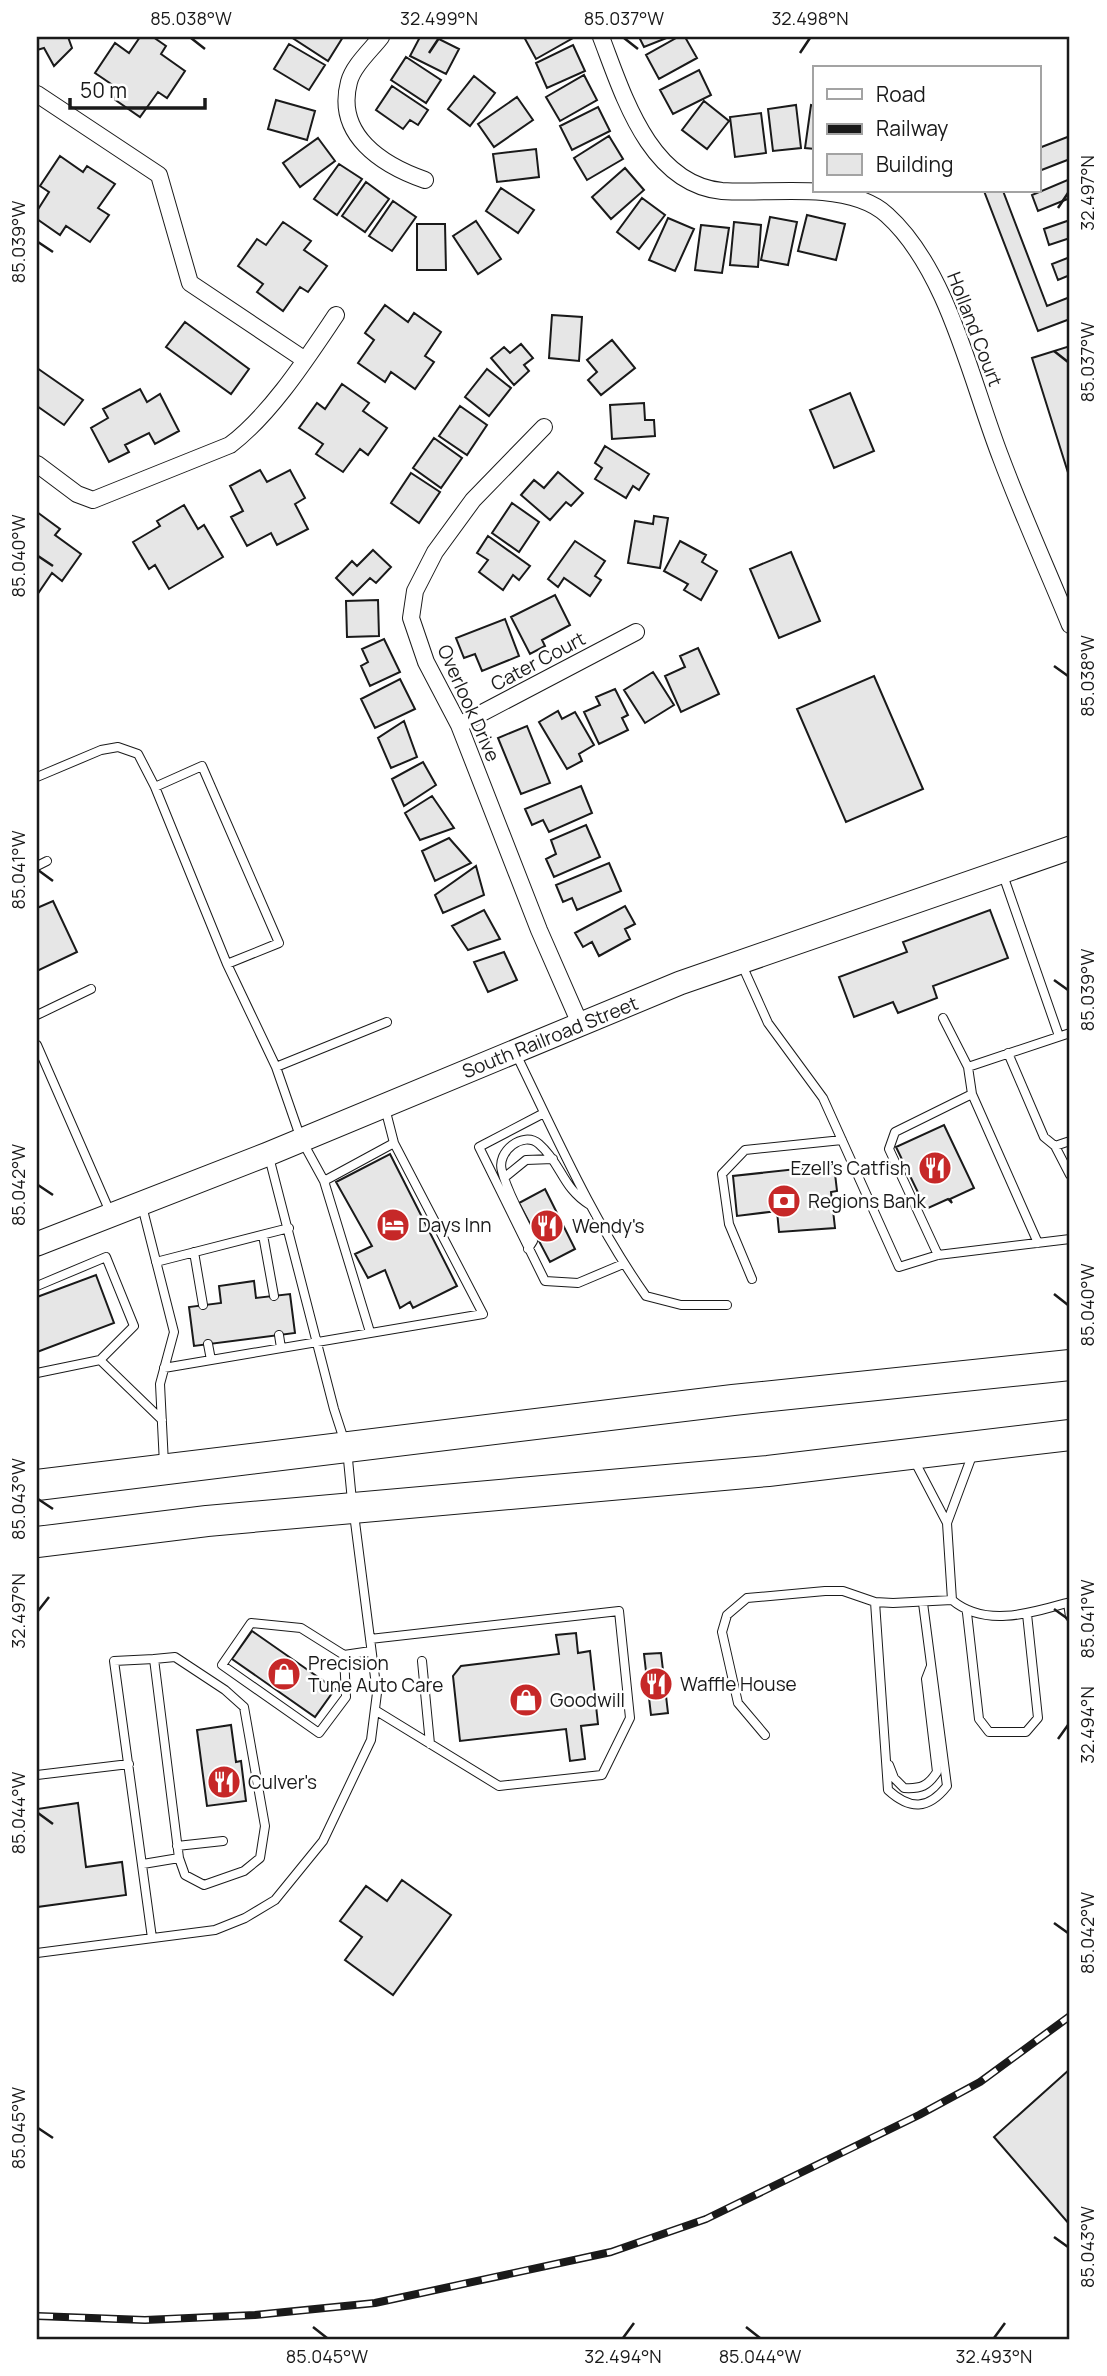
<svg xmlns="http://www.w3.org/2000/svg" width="1107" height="2376" viewBox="0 0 1107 2376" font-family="Manrope,sans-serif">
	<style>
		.building { fill: #e6e6e6; stroke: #1a1a1a; stroke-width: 2 }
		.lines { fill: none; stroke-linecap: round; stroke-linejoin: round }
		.lane-casing { stroke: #1a1a1a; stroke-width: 10 }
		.street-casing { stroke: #1a1a1a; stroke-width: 18 }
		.secondary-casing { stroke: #1a1a1a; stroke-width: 25 }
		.highway-casing { stroke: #1a1a1a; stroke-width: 32 }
		.lane { stroke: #fff; stroke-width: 8 }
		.street { stroke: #fff; stroke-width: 16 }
		.secondary { stroke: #fff; stroke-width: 23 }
		.highway { stroke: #fff; stroke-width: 30 }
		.rail-casing { stroke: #1a1a1a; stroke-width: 8 }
		.rail { stroke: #fff; stroke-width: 5; stroke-dasharray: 16; stroke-linecap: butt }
		.ticks { fill: none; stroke: #1a1a1a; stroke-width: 2.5 }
		.labels { text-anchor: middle; stroke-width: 5; stroke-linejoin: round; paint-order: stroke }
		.street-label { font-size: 19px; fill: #1a1a1a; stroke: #fff }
		.poi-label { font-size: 19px; fill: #1a1a1a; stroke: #fff; text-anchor: start }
		.neatline { fill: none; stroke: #1a1a1a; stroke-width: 2.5 }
		.ticks-label { font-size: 18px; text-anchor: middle; fill: #1a1a1a }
	</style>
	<rect width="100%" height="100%" fill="#fff"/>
	<path class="building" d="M37 37H68L72 48 54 66 44 48 37 50Z
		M140 37H153L166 46 161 54 185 71 167 98 158 92 140 117 114 99 120 90 95 73 115 43 129 53Z
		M291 37H343L328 61Z
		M420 37H435L459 49 446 74 410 56Z
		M524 37H572L573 38 536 59Z
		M639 37H669L644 47Z
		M678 37H685L697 58 659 79 646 55Z
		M289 44 325 65 309 90 274 69Z
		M573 45 585 71 547 88 536 63Z
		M406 57 441 80 426 103 391 80Z
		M699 70 711 95 673 114 660 90Z
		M584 75 597 100 560 121 546 97Z
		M474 76 495 93 470 126 448 109Z
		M392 86 428 110 418 125 410 120 403 129 376 110Z
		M517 97 533 120 494 147 478 124Z
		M276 100 315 111 307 140 268 129Z
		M704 101 729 121 707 149 682 130Z
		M796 105 801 148 773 151 768 109Z
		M811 105 815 106V149L805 148Z
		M598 107 610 131 572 150 560 126Z
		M761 113 766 153 735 157 730 117Z
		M609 136 623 159 587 180 574 158Z
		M1070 136V159L1039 171V148Z
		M318 138 335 161 300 187 283 163Z
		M536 149 539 177 497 182 493 154Z
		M60 156 83 172 87 166 115 184 98 208 109 215 90 242 66 226 60 235 37 219V211L49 192 40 186Z
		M339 164 362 179 337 215 314 199Z
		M625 168 644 190 611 219 592 197Z
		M1070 179V198L1038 211 1032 195Z
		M366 182 389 199 365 232 342 216Z
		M501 188 534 210 518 233 486 211Z
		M984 191H1003L1047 306 1070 297V319L1038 331Z
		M642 198 665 215 639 249 617 232Z
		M393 201 416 217 392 251 369 236Z
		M807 215 845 224 836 260 798 251Z
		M770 217 797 222 788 265 761 260Z
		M668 218 694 229 675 271 649 260Z
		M1070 220V238L1049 245 1044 229Z
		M476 221 501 259 478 274 453 236Z
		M283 222 311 241 304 250 327 266 308 292 300 287 283 311 257 292 263 284 238 266 257 239 266 245Z
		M734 222 761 225 758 267 730 265Z
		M417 224H445L446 270H417Z
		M701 225 729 228 722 273 695 270Z
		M1070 257V275L1058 280 1052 264Z
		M385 305 408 322 414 313 441 332 425 356 434 362 415 389 391 372 385 382 358 363 374 340 365 333Z
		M552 315 582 317 579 361 549 358Z
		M185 322 249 369 231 394 166 347Z
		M612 340 635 368 601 395 588 380 597 372 587 360Z
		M521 344 533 358 524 365 529 371 514 385 491 358 504 347 510 353Z
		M1070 346V479L1032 358Z
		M37 368 83 400 64 425 37 406Z
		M487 369 511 388 489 416 465 397Z
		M342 384 369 403 363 411 387 428 368 455 360 449 343 472 316 454 323 444 299 428 317 403 325 409Z
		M140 389 147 402 160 394 179 431 155 444 149 433 125 445 129 452 109 462 91 428 108 418 103 409Z
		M850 393 874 451 834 468 810 410Z
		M644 403 645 420H654L655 436 612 439 610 405Z
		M460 406 487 425 467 455 439 436Z
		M434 438 462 458 441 488 413 468Z
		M605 446 649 474 639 490 633 486 626 498 595 479 602 468 595 463Z
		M260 470 267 482 290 470 305 498 295 504 308 529 277 545 271 533 247 546 231 517 243 511 230 486Z
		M558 472 583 493 571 506 566 502 550 520 521 495 534 480 544 488Z
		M411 473 440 492 419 523 391 503Z
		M512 503 539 522 519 552 492 533Z
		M184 505 198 529 204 525 223 557 169 589 155 565 149 569 133 542 160 526 157 521Z
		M37 512 60 529 55 535 81 554 62 581 52 573 37 595Z
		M654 516 668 518 660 568 628 563 635 521 653 524Z
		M488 536 530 566 519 580 513 575 503 590 479 572 488 560 477 553Z
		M575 541 605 561 595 576 601 580 590 596 564 578 558 587 548 579Z
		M680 541 706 555 702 562 717 571 701 600 684 590 688 584 664 571Z
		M373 550 391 567 376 583 370 578 353 595 336 578 352 561 357 566Z
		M791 552 820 621 779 638 750 569Z
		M555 595 570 625 542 640 545 646 530 654 511 617Z
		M378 600 379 636 347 637 346 601Z
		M505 619 519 656 482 671 475 654 464 658 456 638Z
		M384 639 400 672 370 686 361 666 368 662 362 649Z
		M698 648 719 694 681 712 665 676 685 667 680 656Z
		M653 672 674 705 645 723 624 690Z
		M874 676 923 789 846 822 797 709Z
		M400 679 415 709 375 728 361 699Z
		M615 689 628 715 622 718 628 730 599 744 584 712 600 705 596 697Z
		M558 711 562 719 575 712 594 745 579 754 582 761 567 769 539 722Z
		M404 721 417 757 391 768 378 738Z
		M527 726 550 783 521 794 498 738Z
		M423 762 436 785 404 806 392 779Z
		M581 786 592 813 549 832 543 820 532 825 525 809Z
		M432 796 454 828 420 840 405 813Z
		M586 825 600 857 554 877 546 859 556 854 551 840Z
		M449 838 471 863 435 881 422 851Z
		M609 863 621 891 577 910 572 898 563 902 556 885Z
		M476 866 484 895 443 913 435 895Z
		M53 901 77 952 37 971V908Z
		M625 906 635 924 625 929 630 939 599 956 592 942 583 947 575 933Z
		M484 910 500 939 468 950 452 926Z
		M990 910 1008 958 933 986 937 998 898 1013 893 1002 854 1017 839 977 907 952 903 942Z
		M504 952 517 980 488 992 474 962Z
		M944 1125 974 1188 950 1199 952 1203 948 1199 926 1209 896 1147Z
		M390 1154 457 1286 413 1308 410 1302 400 1308 385 1270 368 1278 355 1254 372 1246 336 1182Z
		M834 1165 837 1191 831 1192 835 1228 779 1232 777 1211 737 1216 733 1176Z
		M545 1189 575 1249 550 1262 519 1203Z
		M96 1275 114 1323 37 1352V1297Z
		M254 1281 256 1298 290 1294 295 1333 194 1346 189 1307 221 1303 219 1286Z
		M252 1631 335 1689 315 1717 232 1659Z
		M576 1633 578 1653 590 1651 598 1724 581 1726 585 1759 570 1761 566 1729 460 1741 453 1676 461 1666 559 1654 556 1635Z
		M661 1653 668 1713 651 1715 644 1654Z
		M231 1725 236 1762 241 1761 246 1801 207 1806 197 1730Z
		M78 1803 86 1867 122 1862 126 1895 37 1907V1809Z
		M402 1880 451 1915 393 1995 345 1960 362 1937 340 1921 366 1886 387 1901Z
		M1070 2069V2225L994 2137Z"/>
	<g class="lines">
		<defs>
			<path id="lane" d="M37 777 101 750 118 747 138 754 155 787 227 964 279 943 202 766 155 787
				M37 866 47 861
				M1003 875 1059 1036
				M227 964 276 1067 387 1022
				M742 965 768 1023 823 1098 899 1267 938 1255 1070 1239
				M37 1015 91 989
				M943 1018 968 1067 1070 1033
				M37 1045 110 1212
				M1008 1053 1044 1137 1055 1146 1070 1175
				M516 1054C556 1136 593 1221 646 1296L681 1305H727
				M276 1067 301 1139 324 1181 370 1332
				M968 1067 972 1094 1038 1243
				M544 1113 479 1147 545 1281 578 1283 623 1264
				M1055 1146 1070 1141
				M269 1157 334 1409 347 1449 352 1501
				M505 1177 526 1160 553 1159
				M324 1181 394 1143
				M142 1206 174 1332 160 1384 164 1464
				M263 1235 274 1296
				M528 1249 533 1241C523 1218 508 1195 502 1171 496 1152 523 1130 539 1144 562 1164 562 1188 590 1205
				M194 1252 203 1305
				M938 1255 889 1149 895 1132 972 1094
				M156 1262 289 1228
				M752 1279 729 1224 722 1174 745 1150 842 1140
				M37 1286 106 1257 134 1326 100 1360
				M279 1335 281 1348
				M208 1344 211 1360
				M164 1368 483 1314 394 1143 385 1108
				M37 1373 100 1360 162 1420
				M973 1453 947 1523 952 1600C985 1628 1031 1613 1070 1602
				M914 1460 947 1523
				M875 1602 888 1790C910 1810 928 1810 947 1786L923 1603
				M1068 1603 1070 1617
				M967 1613 979 1719 989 1732H1026L1038 1718 1027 1614
				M370 1639 619 1611 630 1718 602 1775 499 1786 375 1710
				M344 1655 346 1697 319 1733 222 1665 251 1623 301 1628 344 1655 371 1651
				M154 1659 175 1657 225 1690 244 1707 265 1826 260 1858 244 1871 204 1885 185 1875 179 1858
				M422 1661 430 1744
				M765 1735 738 1703 722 1632 727 1615 747 1598 825 1591H843L875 1602 893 1603 952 1600
				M889 1765 894 1778 904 1788C921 1789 928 1786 937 1772L926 1679 931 1666
				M37 1775 129 1764
				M177 1846 223 1841
				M143 1864 179 1858 154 1659 114 1661 152 1938
				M37 1953 215 1930 245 1918 275 1900 323 1841 371 1740 377 1693 354 1514"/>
			<path id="street" d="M381 37C371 50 353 66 349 82 335 135 382 165 425 180
				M601 37C623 94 649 184 722 191 756 193 789 189 823 192 844 194 871 200 887 215 948 270 971 381 1001 458 1022 514 1047 569 1070 625
				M37 94 159 175 190 283 305 360
				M544 427 473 500 435 552 415 591 411 618 426 662 459 725 539 930 581 1026
				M37 464 77 494 93 500 230 445C271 414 307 358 336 315
				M459 725 636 632"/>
			<path id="secondary" d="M37 1244 268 1154 680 983 1070 848"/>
			<path id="highway" d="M37 1485 733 1400 1070 1365
				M37 1542 207 1521 768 1471 1070 1435"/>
		</defs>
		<use href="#lane" class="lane-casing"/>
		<use href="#street" class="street-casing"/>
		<use href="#secondary" class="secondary-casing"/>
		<use href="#highway" class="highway-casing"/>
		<use href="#lane" class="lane"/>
		<use href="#street" class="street"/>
		<use href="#secondary" class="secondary"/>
		<use href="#highway" class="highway"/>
		<defs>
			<path id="rail" d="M37 2316 145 2320 255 2315 375 2303 611 2252 706 2219 919 2115 980 2082 1070 2016"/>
		</defs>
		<use href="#rail" class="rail-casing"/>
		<use href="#rail" class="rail"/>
	</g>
	<path class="ticks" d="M191 38 205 49M624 38 638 49M429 53 439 38M800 53 810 38M1058 208 1068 193M38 242 53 252M1054 351 1068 362M38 556 53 566M1054 666 1068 676M38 870 53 881M1054 980 1068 990M38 1185 53 1195M1054 1294 1068 1305M38 1499 53 1509M1054 1609 1068 1619M38 1611 49 1597M1058 1739 1068 1725M38 1813 53 1824M1054 1923 1068 1933M38 2128 53 2138M1054 2237 1068 2247M313 2327 327 2338M746 2327 760 2338M623 2338 634 2323M994 2338 1005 2323"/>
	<defs>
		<symbol id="restaurant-disc" viewBox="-11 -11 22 22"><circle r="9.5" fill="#c62828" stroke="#fff"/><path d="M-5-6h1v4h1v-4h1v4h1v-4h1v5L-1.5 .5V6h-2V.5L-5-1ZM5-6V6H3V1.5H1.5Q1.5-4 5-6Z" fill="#fff"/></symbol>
		<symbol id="bank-disc" viewBox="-11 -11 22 22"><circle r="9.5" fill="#c62828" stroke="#fff"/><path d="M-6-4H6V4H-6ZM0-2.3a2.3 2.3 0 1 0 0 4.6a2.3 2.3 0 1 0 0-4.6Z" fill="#fff"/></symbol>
		<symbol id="hotel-disc" viewBox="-11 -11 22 22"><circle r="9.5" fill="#c62828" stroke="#fff"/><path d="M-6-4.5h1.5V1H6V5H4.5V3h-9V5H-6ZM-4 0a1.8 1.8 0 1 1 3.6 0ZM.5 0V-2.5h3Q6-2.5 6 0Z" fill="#fff"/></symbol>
		<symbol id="shop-disc" viewBox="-11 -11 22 22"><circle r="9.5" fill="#c62828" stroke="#fff"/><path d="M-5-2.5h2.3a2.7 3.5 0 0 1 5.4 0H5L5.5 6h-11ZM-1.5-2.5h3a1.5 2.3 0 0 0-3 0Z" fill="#fff"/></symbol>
	</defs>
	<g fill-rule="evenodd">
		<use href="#restaurant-disc" x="916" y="1149" width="38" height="38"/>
		<use href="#bank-disc" x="765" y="1182" width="38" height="38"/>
		<use href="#hotel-disc" x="374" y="1206" width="38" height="38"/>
		<use href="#restaurant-disc" x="528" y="1207" width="38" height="38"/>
		<use href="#shop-disc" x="265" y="1655" width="38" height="38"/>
		<use href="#restaurant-disc" x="637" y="1665" width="38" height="38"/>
		<use href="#shop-disc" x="507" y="1681" width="38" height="38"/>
		<use href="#restaurant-disc" x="205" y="1763" width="38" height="38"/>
	</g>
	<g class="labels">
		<g class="street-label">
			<text transform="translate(975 329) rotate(69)" y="7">Holland Court</text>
			<text transform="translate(538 661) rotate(-28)" y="7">Cater Court</text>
			<text transform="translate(469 703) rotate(66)" y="7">Overlook Drive</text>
			<text transform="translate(550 1037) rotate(-22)" y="7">South Railroad Street</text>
		</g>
		<g class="poi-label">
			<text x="911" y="1175" text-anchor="end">Ezell's Catfish</text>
			<text x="808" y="1208">Regions Bank</text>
			<text x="418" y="1232">Days Inn</text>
			<text x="572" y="1233">Wendy's</text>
			<text x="308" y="1670">Precision<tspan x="308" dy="22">Tune Auto Care</tspan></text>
			<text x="680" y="1691">Waffle House</text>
			<text x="550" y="1707">Goodwill</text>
			<text x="248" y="1789">Culver's</text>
		</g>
	</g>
	<rect width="1107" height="2376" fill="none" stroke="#ffffff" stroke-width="77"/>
	<rect x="813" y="66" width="228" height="126" fill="#ffffff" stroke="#a3a3a3" stroke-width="2"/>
	<rect x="827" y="89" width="35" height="10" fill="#ffffff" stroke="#a3a3a3" stroke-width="2"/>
	<text x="876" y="102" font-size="21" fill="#1a1a1a">Road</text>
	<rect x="827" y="124" width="35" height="10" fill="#1a1a1a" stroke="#a3a3a3" stroke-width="2"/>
	<text x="876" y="136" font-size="21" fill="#1a1a1a">Railway</text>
	<rect x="827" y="154" width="35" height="21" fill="#e6e6e6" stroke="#a3a3a3" stroke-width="2"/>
	<text x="876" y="172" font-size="21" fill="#1a1a1a">Building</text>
	<path d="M70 98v10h135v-10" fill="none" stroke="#1a1a1a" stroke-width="3.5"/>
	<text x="80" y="98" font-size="21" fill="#1a1a1a" stroke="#ffffff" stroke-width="5" paint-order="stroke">50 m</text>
	<rect x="38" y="38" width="1030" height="2300" class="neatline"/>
	<g class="ticks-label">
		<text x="191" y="25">85.038°W</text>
		<text x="439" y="25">32.499°N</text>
		<text x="624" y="25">85.037°W</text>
		<text x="810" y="25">32.498°N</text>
		<text transform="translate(1088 193) rotate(-90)" y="6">32.497°N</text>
		<text transform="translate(19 242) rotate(-90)" y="6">85.039°W</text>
		<text transform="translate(1088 362) rotate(-90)" y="6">85.037°W</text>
		<text transform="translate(19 556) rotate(-90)" y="6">85.040°W</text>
		<text transform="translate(1088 676) rotate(-90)" y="6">85.038°W</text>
		<text transform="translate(19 870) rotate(-90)" y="6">85.041°W</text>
		<text transform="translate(1088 990) rotate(-90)" y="6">85.039°W</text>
		<text transform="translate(19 1185) rotate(-90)" y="6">85.042°W</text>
		<text transform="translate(1088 1305) rotate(-90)" y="6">85.040°W</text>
		<text transform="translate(19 1499) rotate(-90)" y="6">85.043°W</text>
		<text transform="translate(19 1611) rotate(-90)" y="6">32.497°N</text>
		<text transform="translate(1088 1619) rotate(-90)" y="6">85.041°W</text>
		<text transform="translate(1088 1725) rotate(-90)" y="6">32.494°N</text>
		<text transform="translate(19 1813) rotate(-90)" y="6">85.044°W</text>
		<text transform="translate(1088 1933) rotate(-90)" y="6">85.042°W</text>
		<text transform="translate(19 2128) rotate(-90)" y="6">85.045°W</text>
		<text transform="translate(1088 2247) rotate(-90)" y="6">85.043°W</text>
		<text x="327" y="2363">85.045°W</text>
		<text x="623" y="2363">32.494°N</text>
		<text x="760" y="2363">85.044°W</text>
		<text x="994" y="2363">32.493°N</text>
	</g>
</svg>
